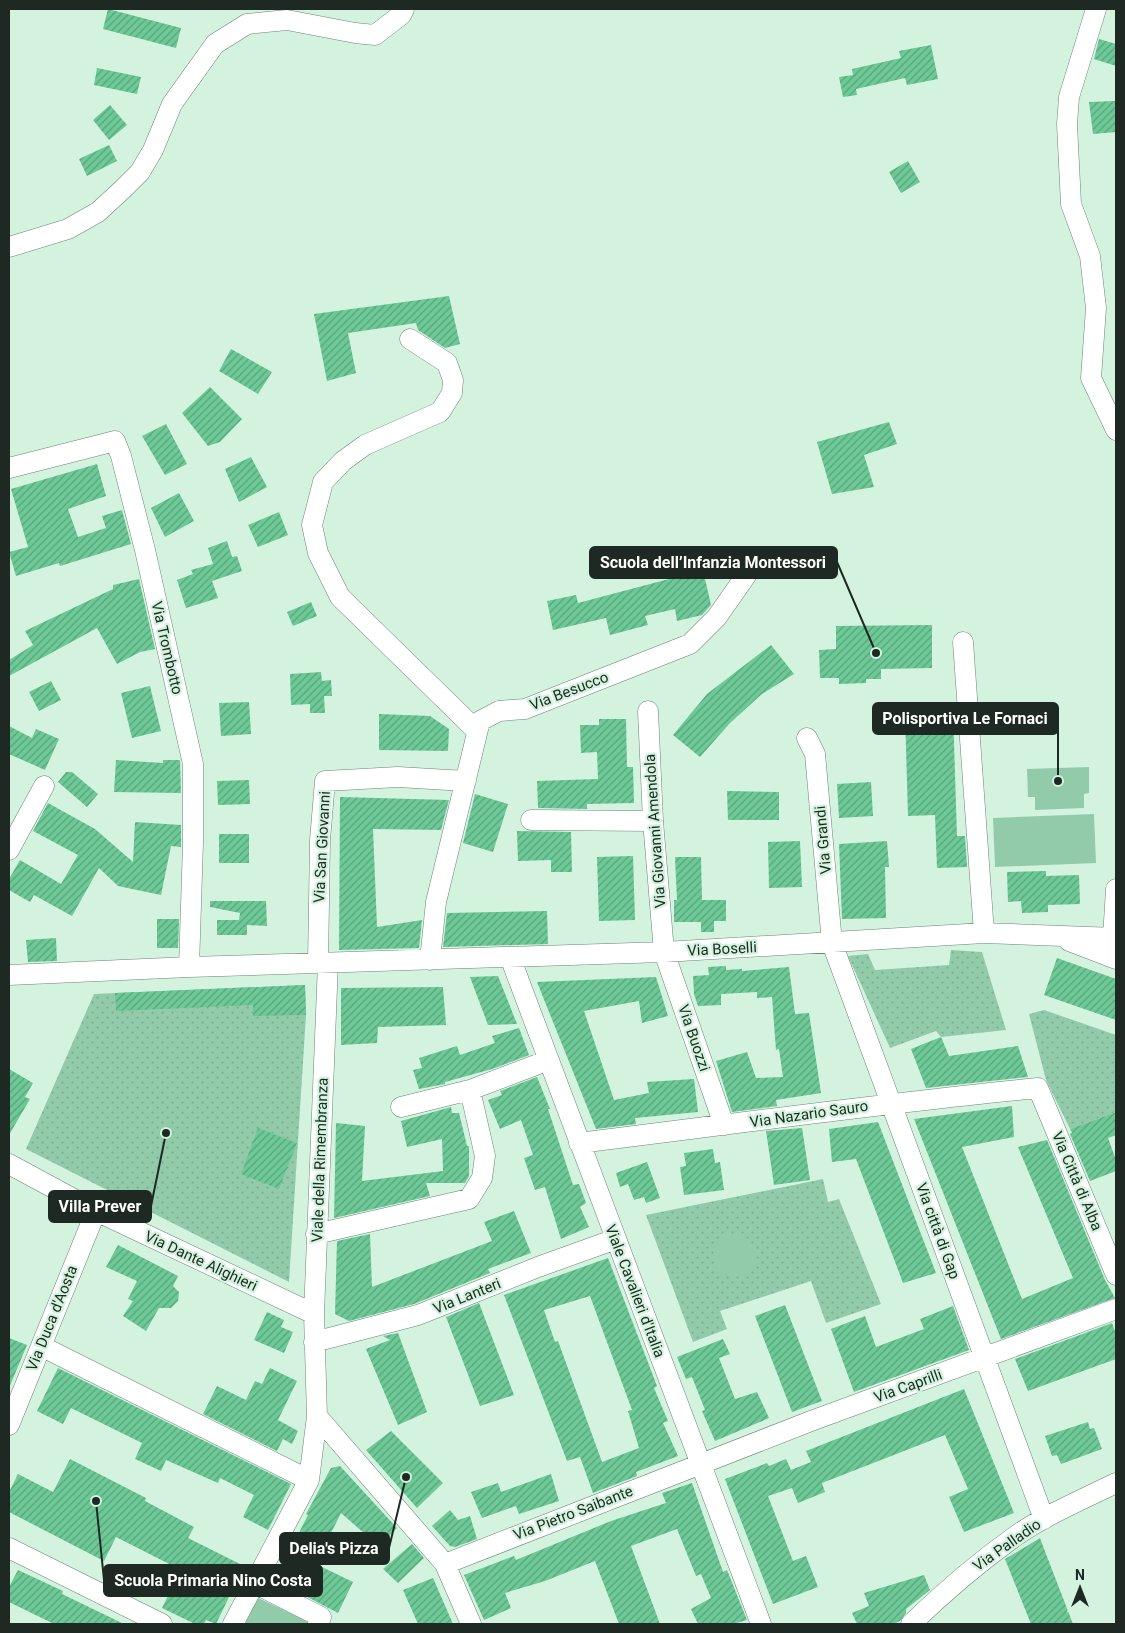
<svg xmlns="http://www.w3.org/2000/svg" width="1125" height="1633" viewBox="0 0 1125 1633" font-family="Roboto,sans-serif">
	<style>
		.park { fill: url(#park-dots) }
		.garden { fill: #92cbaa }
		.building { fill: url(#building-hatch); fill-rule: evenodd }
		.lines { fill: none; stroke-linecap: round; stroke-linejoin: round }
		.minor-casing { stroke: #698574; stroke-width: 21 }
		.minor { stroke: #fff; stroke-width: 20 }
		.labels { text-anchor: middle; stroke-width: 4.5; stroke-linejoin: round; paint-order: stroke }
		.street-label { font-size: 15px; fill: #1d2922; stroke: #d3f3df }
		.leader { fill: none; stroke: #1d2922; stroke-width: 2 }
		.callout-dot { fill: #1d2922; stroke: #d3f3df; stroke-width: 2 }
		.callout { fill: #1d2922; stroke: #1d2922; stroke-width: 2 }
		.callout-label { font-size: 16px; text-anchor: middle; font-weight: bold; fill: #fff }
	</style>
	<defs>
		<pattern id="park-dots" width="8" height="8" patternUnits="userSpaceOnUse" patternTransform="scale(1.25)"><rect width="8" height="8" fill="#92cbaa"/><path d="M2 2h.1M6 6h.1" fill="none" stroke="#7dae92" stroke-width="1.8" stroke-linecap="round"/></pattern>
		<pattern id="building-hatch" width="6" height="6" patternUnits="userSpaceOnUse" patternTransform="scale(1.25)"><rect width="6" height="6" fill="#6dc997"/><path d="M-1 1l2-2M0 6l6-6M5 7l2-2" fill="none" stroke="#59a37b"/></pattern>
	</defs>
	<rect width="100%" height="100%" fill="#d3f3df"/>
	<path class="park" d="M951 950 982 952 1006 1030 941 1037 936 1031 890 1048 848 956 868 954 875 970 949 965Z
		M305 985 306 1015 289 1282 26 1149 94 994Z
		M1044 1010 1116 1035V1112L1070 1129 1046 1080 1029 1014Z
		M823 1179 828 1202 839 1199 881 1304 826 1323 811 1281 720 1311 727 1329 693 1342 646 1215Z"/>
	<path class="garden" d="M1089 767V793L1084 794V808L1035 810V797H1028L1027 769Z
		M1094 814 1096 863 995 867 993 818Z
		M713 1256a21 21 0 1 1 42 0a21 21 0 1 1-42 0Z
		M258 1598 314 1624H245Z"/>
	<path class="building" d="M108 9 181 28 176 48 103 29Z
		M1099 39 1116 44V66L1094 59Z
		M931 45 938 79 907 85 905 78 856 89 857 95 843 97 839 77 853 75 852 69 901 58 899 51Z
		M97 68 141 77 137 94 94 85Z
		M1116 101V132L1093 134 1089 102Z
		M110 105 127 125 109 140 93 120Z
		M109 145 117 161 87 176 79 159Z
		M908 161 920 182 901 193 889 172Z
		M449 296 460 344 445 348 418 330 416 323 348 333 356 373 327 381 314 314Z
		M231 349 272 372 258 394 219 371Z
		M210 387 242 419 220 442 208 446 182 413Z
		M889 422 897 444 864 455 874 487 832 494 817 442Z
		M166 424 187 464 165 475 142 436Z
		M251 457 267 487 239 502 225 469Z
		M97 464 106 496 68 509 78 537 106 528 102 516 122 510 131 544 60 566 59 563 16 576 9 552 28 547 11 489Z
		M179 493 194 521 165 537 151 508Z
		M279 512 288 535 258 547 248 525Z
		M227 541 232 557 237 556 242 571 212 581 218 598 186 608 177 580 193 574 191 570 213 564 208 548Z
		M703 570 711 605 702 615 677 621 675 609 645 616 648 625 610 635 606 618 553 630 547 601 576 595 578 603Z
		M139 579 155 649 140 652 117 664 97 628 9 676V660L33 645 25 631 113 589V585Z
		M311 602 317 616 293 626 287 612Z
		M932 625V668L881 669V679H866V683L839 684V678H820L819 650 836 649V626Z
		M771 645 794 674 762 694 730 723 700 757 673 735 707 694Z
		M321 672 322 681 331 680 332 696H324L325 713H310V704L291 705 290 674Z
		M51 681 61 700 39 711 29 692Z
		M150 686 161 731 132 738 121 693Z
		M249 702 251 734 221 736 219 703Z
		M953 711 957 836H965L967 867 937 868 935 815 908 816 905 713Z
		M379 714 430 716 449 729 448 751 379 750Z
		M599 719H626L627 767H633L634 803 587 804V809L538 808 537 781 598 779 597 752 581 753 580 725H599Z
		M9 726 32 738 36 729 59 739 45 770 9 754Z
		M116 760 163 763V760H180L181 793 114 792Z
		M66 772H72L98 794 87 807 58 782Z
		M249 780 250 804 218 805 217 781Z
		M871 782 873 816 839 818 837 784Z
		M727 791 779 792V820H728Z
		M475 794 508 804 493 852 463 843Z
		M340 797 449 800 441 830 373 829 377 927 422 920 419 948 339 950Z
		M48 803 95 829 133 862 135 822 181 825V847L171 846 161 895 118 886 99 868 72 916 34 895 30 902 9 890V879L20 860 61 884 78 855 33 831Z
		M517 831 571 832 572 872H551V860L518 861Z
		M219 834H249V863H219Z
		M800 841 802 887 769 888 768 842Z
		M887 841 889 867H885L886 918 842 919 839 844Z
		M633 856 635 920 599 921 597 857Z
		M675 857H701L702 900H726V921H714V932H701V922H674V900H677Z
		M1046 871V876L1079 875 1080 904 1048 905V912L1022 913 1021 901 1008 902 1007 872Z
		M210 901H266L267 926 247 925V935H217V920H239L240 913 210 907Z
		M547 911 548 944 443 947 447 913Z
		M157 919H179L178 948H157Z
		M56 938 57 961 28 962 26 940Z
		M1057 958 1116 979V1020L1044 995Z
		M726 966V970L742 969V971L789 967 795 1014 809 1013 821 1093 776 1100 777 1106 732 1112 716 1061 747 1052 756 1078 783 1077 779 1049 776 1050 772 997 757 998V992L721 994V1005L698 1006 694 994 693 976 709 975 708 967Z
		M498 976 517 1024 488 1025 470 977Z
		M656 977 668 1016 642 1023 639 1001 584 1011 614 1100 649 1093 647 1082 694 1079 698 1112 635 1118 636 1124 596 1129 537 982Z
		M305 985 306 1015 253 1016V1005L116 1011 115 993Z
		M443 987 446 1025 378 1027 377 1043 341 1045V988Z
		M519 1028 529 1055 492 1069 445 1082V1084L419 1089 413 1070 422 1068 419 1058 457 1046 460 1055 495 1043 492 1036Z
		M941 1037 949 1056 1018 1046 1028 1077 926 1088 911 1049Z
		M9 1069 33 1083 25 1097 30 1099 9 1135Z
		M537 1077 550 1109H548L573 1185 579 1184 586 1203 580 1207 589 1227 561 1239 545 1187 535 1190 524 1158 533 1155 521 1120 500 1129 488 1100 502 1095 500 1091Z
		M1012 1106 1014 1137 962 1147 1022 1299 1073 1278 1018 1147 1047 1140 1105 1280 1115 1298 1001 1339 914 1119Z
		M451 1107 452 1113H459L467 1146H469V1176L465 1183H426L430 1196 334 1218 336 1123 365 1126 362 1181 443 1171 442 1139 407 1147 401 1121Z
		M1116 1112V1135L1108 1138 1116 1160V1171L1090 1181 1070 1134 1072 1133 1070 1129Z
		M878 1122 936 1273 903 1283 856 1159 832 1162 829 1129Z
		M258 1128 297 1143 279 1189 241 1174Z
		M802 1128 810 1180 774 1185 766 1131Z
		M713 1149 715 1163 720 1162 724 1190 684 1195 680 1167 686 1166 684 1153Z
		M647 1162 660 1198 646 1203 644 1197 634 1200 628 1184 620 1187 616 1173Z
		M514 1211 531 1253 488 1269 490 1273 414 1304 349 1321 335 1314 337 1241 370 1234 372 1287 492 1241 484 1222Z
		M118 1245 178 1276 173 1286 179 1292 178 1301 171 1308H159L146 1331 123 1316 133 1301 128 1299 137 1281 106 1267Z
		M608 1258 657 1386 654 1388 668 1421 663 1423 678 1456 636 1472 637 1476 593 1493 580 1457 567 1461 504 1295ZM590 1296 632 1410 628 1411 639 1448 602 1462 558 1341 555 1342 544 1310Z
		M479 1303 514 1395 480 1406 446 1317Z
		M785 1305 822 1401 792 1412 755 1316Z
		M953 1306 969 1350 854 1392 831 1329 865 1316 876 1347 924 1329 920 1319Z
		M267 1312 284 1320 281 1327 293 1332 284 1353 254 1340Z
		M1112 1323 1116 1334V1359L1028 1391 1015 1359Z
		M398 1333 427 1412 398 1425 366 1349 390 1340 383 1336Z
		M9 1338 27 1345 9 1388Z
		M723 1339 730 1354 719 1358 735 1399 757 1392 769 1418 715 1441 702 1411 705 1410 692 1377 686 1379 677 1357Z
		M58 1368 291 1484 268 1530 243 1517 254 1495 220 1478 218 1483 166 1460 161 1471 135 1459 142 1443 71 1408 63 1424 37 1411Z
		M270 1368 297 1381 278 1420 298 1431 292 1444 283 1439 277 1451 203 1414 217 1386 246 1400 255 1381 262 1384Z
		M964 1389 1014 1513 964 1532 949 1497 968 1489 945 1435 822 1483 825 1492 798 1503 792 1488 768 1496 793 1561 806 1556 818 1587 773 1604 725 1479 767 1463 769 1466 786 1459 791 1470 811 1462 806 1451Z
		M1088 1422 1090 1429 1094 1428 1102 1449 1061 1464 1057 1455 1052 1456 1045 1436Z
		M391 1431 443 1483 417 1508 366 1450Z
		M70 1459 146 1498 145 1501 194 1527 188 1538 244 1566 216 1624 206 1620 204 1624H195L162 1608 181 1570 116 1537 104 1561 9 1512V1492L18 1474 53 1492Z
		M340 1466 397 1528 370 1555 357 1542 365 1534 341 1513 326 1543 330 1545 320 1566 353 1582 338 1613 275 1580 308 1515 306 1514 331 1468Z
		M551 1474 559 1501 519 1514 516 1506 482 1518 471 1492 498 1483 501 1492Z
		M692 1483 723 1572 727 1570 747 1620 733 1624H698L691 1609 711 1598 701 1574 696 1576 677 1529 631 1546 660 1624H619L595 1561 545 1581 505 1593 511 1608 484 1620 464 1575 514 1556 516 1560 611 1521 666 1503 662 1493Z
		M450 1510 458 1520 470 1516 477 1539 455 1547 450 1546 432 1526Z
		M1040 1538 1046 1554 1073 1624H1031L1005 1559Z
		M412 1544 424 1558 398 1583 383 1569Z
		M18 1570 63 1591 62 1594 124 1624H54L9 1602V1587Z
		M924 1575 930 1590 906 1609V1613L900 1621 893 1624H857L852 1613 869 1606 864 1593Z
		M433 1578 453 1624H418L403 1590Z"/>
	<g class="lines">
		<defs>
			<path id="minor" d="M1096 9 1069 97 1067 124 1071 204 1090 256 1096 308 1091 378 1116 430
				M9 247 68 229 98 212 123 189 140 172 153 150 172 104 215 44 247 24 287 20 355 33 375 35 401 15 404 9
				M410 339 447 363 453 380 452 393 440 412 365 445 343 461 323 482 312 525 318 553 340 597 477 731
				M9 468 115 441 121 456 145 550 193 764V843L189 967
				M963 642 984 933
				M648 711 653 821 664 952 724 1125
				M807 738 815 754 832 943 1044 1519
				M531 820 653 821
				M9 850 44 786
				M1113 938 1116 889
				M1069 941 1116 959
				M510 957 761 1624
				M430 960 436 902 480 721 499 711 525 709 690 644 717 617 747 574
				M318 963 320 840 325 781 398 777 466 781
				M9 975 189 967 664 952 984 933 1116 938
				M401 1107 470 1090
				M579 1143C732 1124 885 1103 1038 1088L1116 1275
				M9 1164 96 1211 314 1314
				M316 1234 469 1199 482 1178 485 1156 470 1090 549 1060
				M314 1342 418 1315 538 1267 616 1239
				M41 1346 309 1480
				M317 1416 445 1564 471 1624
				M9 1425 96 1211
				M9 1548 162 1624
				M445 1564 811 1421 1116 1309
				M254 1583 321 1617 318 1624
				M233 1624 309 1480 317 1416 314 1314 328 963
				M911 1624C944 1592 979 1562 1017 1535 1048 1514 1083 1499 1116 1483"/>
		</defs>
		<use href="#minor" class="minor-casing"/>
		<use href="#minor" class="minor"/>
	</g>
	<g class="labels">
		<g class="street-label">
			<text transform="translate(167 648) rotate(77)" y="5">Via Trombotto</text>
			<text transform="translate(569 691) rotate(-21)" y="5">Via Besucco</text>
			<text transform="translate(655 831) rotate(-94)" y="5">Via Giovanni Amendola</text>
			<text transform="translate(823 840) rotate(-95)" y="5">Via Grandi</text>
			<text transform="translate(322 847) rotate(-87)" y="5">Via San Giovanni</text>
			<text transform="translate(722 949) rotate(-3)" y="5">Via Boselli</text>
			<text transform="translate(694 1038) rotate(71)" y="5">Via Buozzi</text>
			<text transform="translate(809 1114) rotate(-8)" y="5">Via Nazario Sauro</text>
			<text transform="translate(320 1160) rotate(-88)" y="5">Viale della Rimembranza</text>
			<text transform="translate(1077 1181) rotate(67)" y="5">Via Città di Alba</text>
			<text transform="translate(938 1231) rotate(70)" y="5">Via città di Gap</text>
			<text transform="translate(201 1261) rotate(25)" y="5">Via Dante Alighieri</text>
			<text transform="translate(635 1291) rotate(69)" y="5">Viale Cavalieri d'Italia</text>
			<text transform="translate(467 1296) rotate(-22)" y="5">Via Lanteri</text>
			<text transform="translate(52 1318) rotate(-68)" y="5">Via Duca d'Aosta</text>
			<text transform="translate(908 1386) rotate(-20)" y="5">Via Caprilli</text>
			<text transform="translate(573 1513) rotate(-21)" y="5">Via Pietro Saibante</text>
			<text transform="translate(1007 1545) rotate(-35)" y="5">Via Palladio</text>
		</g>
	</g>
	<path class="leader" d="M876 653L837 562M1058 781L1058 718M166 1133L151 1206M406 1477L389 1548M96 1501L104 1580"/>
	<g class="callout-dot">
		<circle cx="876" cy="653" r="5"/>
		<circle cx="1058" cy="781" r="5"/>
		<circle cx="166" cy="1133" r="5"/>
		<circle cx="406" cy="1477" r="5"/>
		<circle cx="96" cy="1501" r="5"/>
	</g>
	<g class="callout">
		<rect x="590" y="547" width="247" height="31" rx="5"/>
		<rect x="873" y="703" width="185" height="31" rx="5"/>
		<rect x="49" y="1191" width="102" height="31" rx="5"/>
		<rect x="280" y="1533" width="109" height="31" rx="5"/>
		<rect x="104" y="1565" width="218" height="31" rx="5"/>
	</g>
	<g class="callout-label">
		<text x="713" y="568">Scuola dell’Infanzia Montessori</text>
		<text x="965" y="724">Polisportiva Le Fornaci</text>
		<text x="100" y="1212">Villa Prever</text>
		<text x="334" y="1554">Delia's Pizza</text>
		<text x="213" y="1586">Scuola Primaria Nino Costa</text>
	</g>
	<rect width="1125" height="1633" fill="none" stroke="#1d2922" stroke-width="20"/>
	<g transform="translate(1080 1588)" stroke="#d3f3df" stroke-width="4" paint-order="stroke">
	<path d="M0-4L9 19L0 12L-9 19Z" fill="#1d2922"/>
	<text y="-8" font-size="14" font-weight="bold" text-anchor="middle" fill="#1d2922">N</text>
	</g>
</svg>
